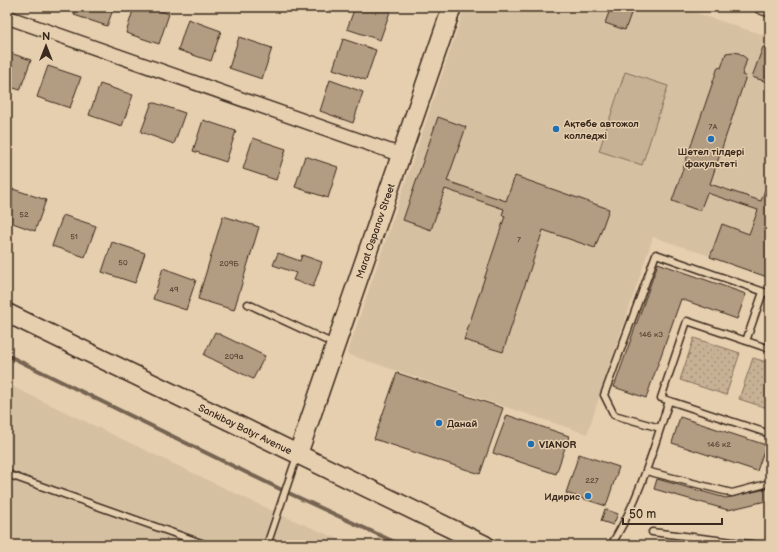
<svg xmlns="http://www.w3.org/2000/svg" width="777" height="552" viewBox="0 0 777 552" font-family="'Balsamiq Sans',sans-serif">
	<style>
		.built { fill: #d6c0a2 }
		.grass { fill: url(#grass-dots); stroke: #816e5a }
		.garden { fill: #c7b195; stroke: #816e5a }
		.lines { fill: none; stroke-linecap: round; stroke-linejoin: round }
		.stream { stroke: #766451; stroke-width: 4 }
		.building { fill: #b29c82; stroke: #3b2a1e }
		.lane-casing { stroke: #3b2a1e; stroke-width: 9 }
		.street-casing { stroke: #3b2a1e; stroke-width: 16 }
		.secondary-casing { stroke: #3b2a1e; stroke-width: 21 }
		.lane { stroke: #e6cfaf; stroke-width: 6 }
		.street { stroke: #e6cfaf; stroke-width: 13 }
		.secondary { stroke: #e6cfaf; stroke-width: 18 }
		.poi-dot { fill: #1f6fb2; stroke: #e6cfaf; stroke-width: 1.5 }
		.labels { text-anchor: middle; stroke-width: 3; stroke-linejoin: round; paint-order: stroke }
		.number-label { font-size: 8px; fill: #594637 }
		.poi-label { font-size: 10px; font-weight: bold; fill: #3b2a1e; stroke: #e6cfaf; text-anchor: start }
		.street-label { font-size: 10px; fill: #3b2a1e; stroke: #e6cfaf }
	</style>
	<defs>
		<pattern id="grass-dots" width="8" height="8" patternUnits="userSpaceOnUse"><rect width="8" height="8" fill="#c7b195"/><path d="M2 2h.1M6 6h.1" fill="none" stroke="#a39079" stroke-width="1.8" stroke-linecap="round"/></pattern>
	</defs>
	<rect width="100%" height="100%" fill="#e6cfaf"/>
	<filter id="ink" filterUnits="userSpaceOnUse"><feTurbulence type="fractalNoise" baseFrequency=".025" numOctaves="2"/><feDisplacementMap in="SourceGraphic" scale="8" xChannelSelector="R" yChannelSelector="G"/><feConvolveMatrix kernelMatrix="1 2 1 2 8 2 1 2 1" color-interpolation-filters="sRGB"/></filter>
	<g filter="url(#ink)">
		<path class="built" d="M465 7H678L770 37V276L653 237 587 434 347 354Z
			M7 384 279 514 353 545H7Z"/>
		<path class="grass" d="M694 338 740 353 726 395 680 380Z
			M753 358 770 363V409L739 399Z"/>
		<path class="garden" d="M625 72 668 86 642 165 599 151Z"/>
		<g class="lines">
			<path class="stream" d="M7 355 280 489 401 545"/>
		</g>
		<path class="building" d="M77 7H114L107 26 74 15Z
			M134 7H150L169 14 159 44 126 33Z
			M355 7H385L391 9 380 40 347 29Z
			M611 7 633 8 625 30 605 23Z
			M188 19 221 31 211 61 178 50Z
			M239 37 272 48 262 79 229 68Z
			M343 39 376 50 366 80 333 69Z
			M763 47 770 49V83L752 77Z
			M7 52 31 60 20 90 7 86Z
			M733 52 739 53 747 59 742 75 746 76 710 184 761 201 770 176V278L710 257 722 224 749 234 758 210 707 193 700 211 672 201 718 67 721 68 726 53Z
			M48 66 81 77 70 108 37 97Z
			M330 80 363 92 353 123 320 111Z
			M100 84 133 95 122 126 89 115Z
			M152 102 185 113 174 144 141 132Z
			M438 117 466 127 447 181 506 201 515 176 609 209 595 248 543 230 503 352 464 340 505 216 502 215 504 209 445 189 431 230 403 220Z
			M203 120 236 131 226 162 193 151Z
			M253 138 286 149 276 180 243 169Z
			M305 156 338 167 328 198 295 187Z
			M13 189 46 200 35 231 7 221V206Z
			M63 215 96 226 85 257 52 246Z
			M223 216 259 227 234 310 198 299Z
			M112 242 145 253 135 283 102 272Z
			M278 253 300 261 302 255 322 262 313 287 293 280 296 273 273 265Z
			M658 263 746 294 737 319 681 299 646 398 614 387Z
			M163 268 196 280 186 310 153 299Z
			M215 332 265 356 253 379 204 355Z
			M397 373 503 408 480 474 374 439Z
			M507 415 569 436 556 474 493 453Z
			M680 417 766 445 757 471 672 443Z
			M579 454 619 467 606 506 566 493Z
			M657 479 726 498 770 488V500L728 510 654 489Z
			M605 509 618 514 613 525 601 521Z"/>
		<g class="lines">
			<defs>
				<path id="lane" d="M248 304 334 344
					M746 341 763 292
					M770 349 687 321 661 398 770 434
					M660 428 614 415 604 395 656 254 770 294
					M646 471 732 493 770 483
					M7 474 207 545
					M652 532 758 545
					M267 545 297 456
					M611 545C639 501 653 450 669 401"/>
				<path id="street" d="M761 7 770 10
					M7 17 401 155"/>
				<g id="secondary">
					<path id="s1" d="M7 313 485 545"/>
					<path id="s2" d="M298 454 452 7"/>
				</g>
			</defs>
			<use href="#lane" class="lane-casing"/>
			<use href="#street" class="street-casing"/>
			<use href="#secondary" class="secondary-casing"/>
			<use href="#lane" class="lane"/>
			<use href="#street" class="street"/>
			<use href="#secondary" class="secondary"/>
		</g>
	</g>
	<g class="poi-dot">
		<circle cx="556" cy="129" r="4"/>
		<circle cx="711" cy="139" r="4"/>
		<circle cx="439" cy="423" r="4"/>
		<circle cx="531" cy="444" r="4"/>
		<circle cx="588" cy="496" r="4"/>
	</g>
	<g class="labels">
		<g class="number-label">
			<text x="713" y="129">7А</text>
			<text x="24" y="217">52</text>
			<text x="74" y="239">51</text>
			<text x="519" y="242">7</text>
			<text x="123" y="265">50</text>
			<text x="229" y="266">209Б</text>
			<text x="174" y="292">49</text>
			<text x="651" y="337">146 к3</text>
			<text x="234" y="359">209а</text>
			<text x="719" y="447">146 к2</text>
			<text x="592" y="483">227</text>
		</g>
		<g class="poi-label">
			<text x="564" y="127">Ақтөбе автожол<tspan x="564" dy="12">колледжі</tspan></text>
			<text x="711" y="155" text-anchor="middle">Шетел тілдері<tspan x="711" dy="12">факультеті</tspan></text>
			<text x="447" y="427">Данай</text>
			<text x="539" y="448">VIANOR</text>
			<text x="580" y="500" text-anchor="end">Идирис</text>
		</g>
		<g class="street-label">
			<text dy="4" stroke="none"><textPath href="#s2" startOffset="236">Marat Ospanov Street</textPath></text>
			<text dy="4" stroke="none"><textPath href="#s1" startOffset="265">Sankibay Batyr Avenue</textPath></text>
		</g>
	</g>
	<rect width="777" height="552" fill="none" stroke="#e6cfaf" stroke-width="24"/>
	<rect x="12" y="12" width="753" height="528" fill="none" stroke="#3b2a1e" stroke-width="1.5" filter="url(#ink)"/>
	<g transform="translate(46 46)" stroke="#e6cfaf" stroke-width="3" paint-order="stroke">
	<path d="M0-3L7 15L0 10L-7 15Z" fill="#3b2a1e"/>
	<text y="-6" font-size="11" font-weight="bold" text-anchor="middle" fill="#3b2a1e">N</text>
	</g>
	<path d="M623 518v6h99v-6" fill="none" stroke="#3b2a1e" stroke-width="2"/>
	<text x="629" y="518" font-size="12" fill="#3b2a1e" stroke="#e6cfaf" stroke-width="3" paint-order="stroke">50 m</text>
</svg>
